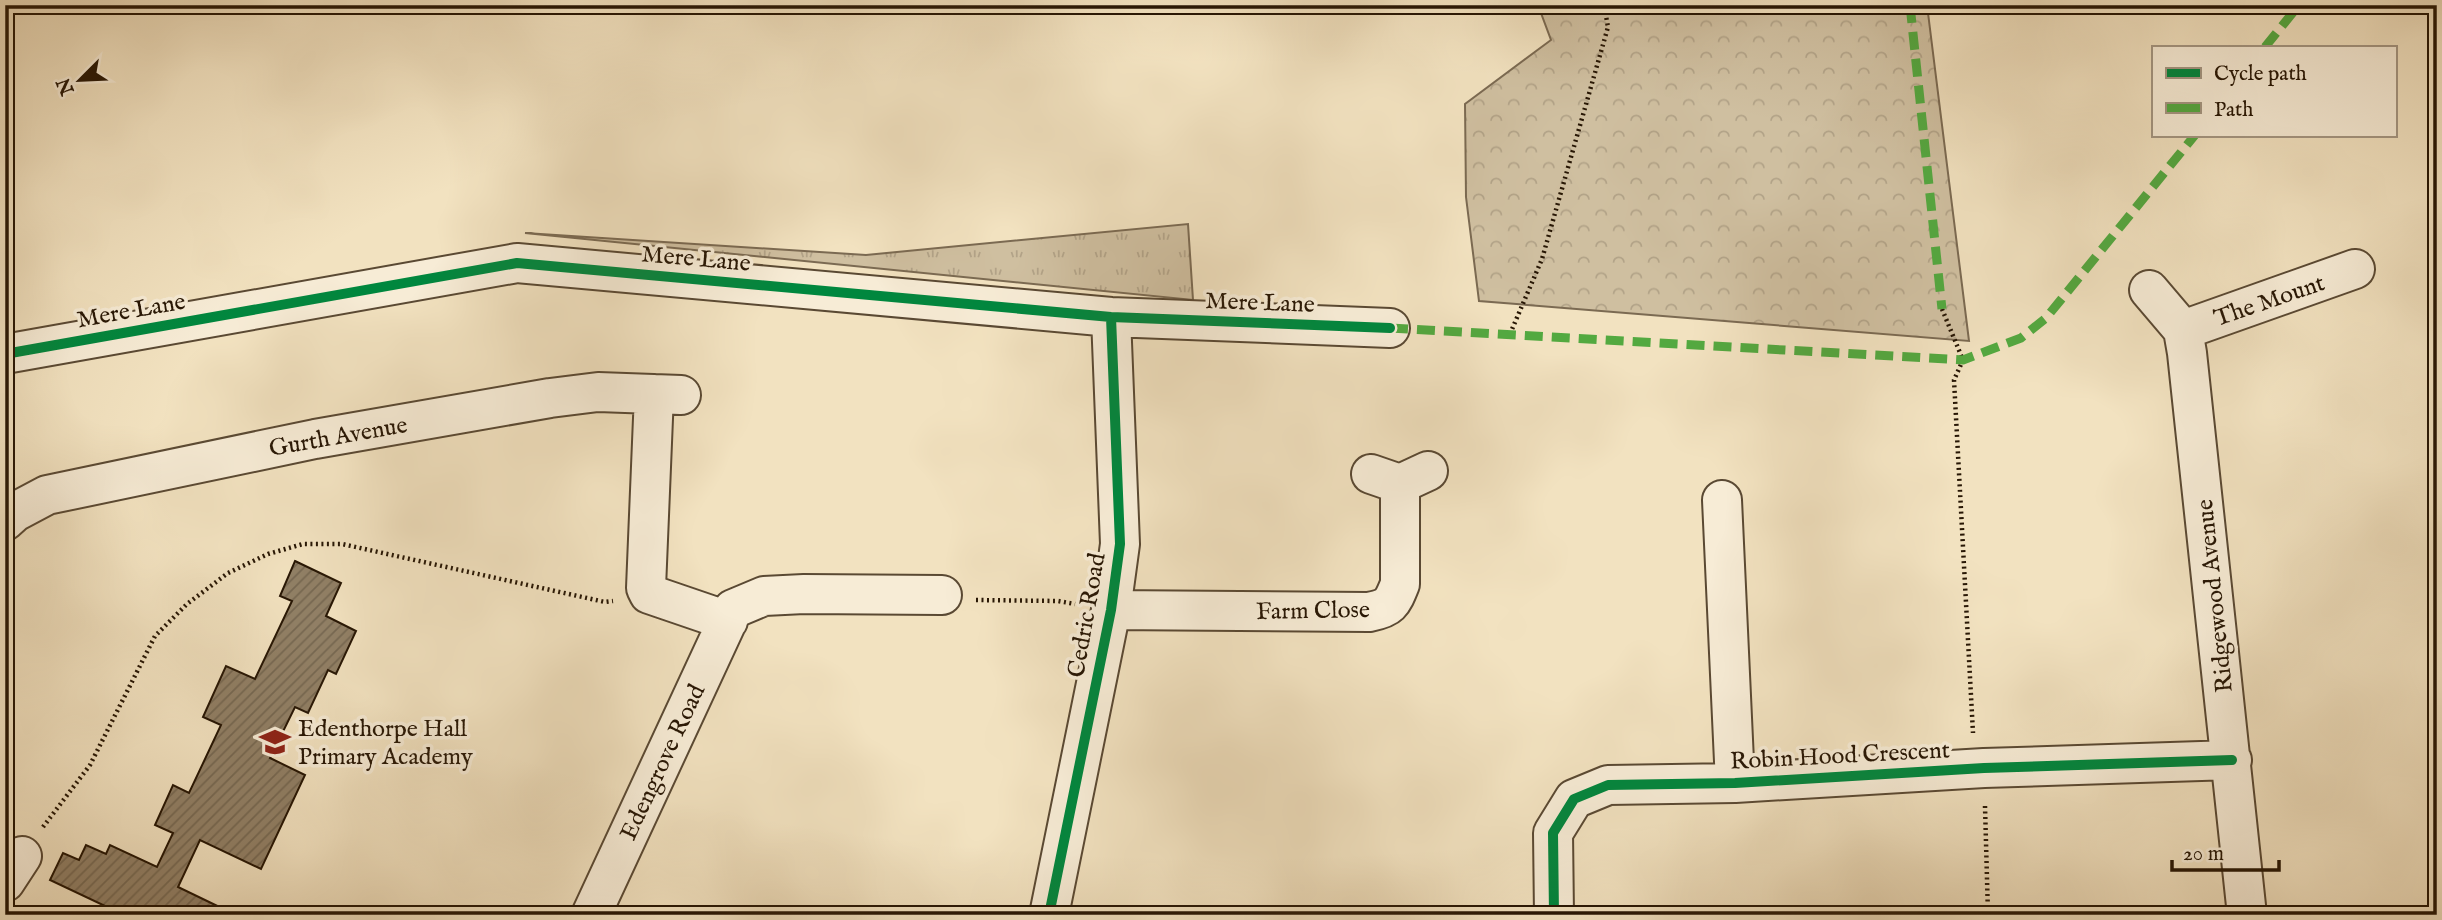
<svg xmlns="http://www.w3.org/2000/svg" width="2442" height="920" viewBox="0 0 2442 920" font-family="'IM FELL English',serif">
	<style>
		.grass { fill: url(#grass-tufts); stroke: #7b6a52; stroke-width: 2 }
		.forest { fill: url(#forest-crowns); stroke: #7b6a52; stroke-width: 2 }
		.building { fill: url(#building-hatch); stroke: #271604; stroke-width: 2 }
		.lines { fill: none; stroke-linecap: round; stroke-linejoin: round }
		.minor-casing { stroke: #5a4933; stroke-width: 42 }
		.path { stroke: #271604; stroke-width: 4.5; stroke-dasharray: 2 3.5; stroke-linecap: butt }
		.minor { stroke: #f7ecd6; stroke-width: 38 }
		.quiet { stroke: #53a940; stroke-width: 9; stroke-dasharray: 18 9; stroke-linecap: butt }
		.cycleway-casing { stroke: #f7ecd6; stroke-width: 15 }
		.cycleway { stroke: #00873e; stroke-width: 10 }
		.labels { text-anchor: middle; stroke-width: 7; stroke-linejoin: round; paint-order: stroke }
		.street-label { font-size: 24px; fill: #271604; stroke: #f7ecd6 }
		.poi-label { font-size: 24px; fill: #271604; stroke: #f7ecd6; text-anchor: start }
	</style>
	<defs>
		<pattern id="grass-tufts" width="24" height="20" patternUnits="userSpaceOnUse" patternTransform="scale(1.75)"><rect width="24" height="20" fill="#cfbfa0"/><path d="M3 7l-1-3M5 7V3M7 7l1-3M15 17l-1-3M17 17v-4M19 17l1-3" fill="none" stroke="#b2a388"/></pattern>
		<pattern id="forest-crowns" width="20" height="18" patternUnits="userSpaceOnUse" patternTransform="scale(1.75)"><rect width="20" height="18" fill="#cfbfa0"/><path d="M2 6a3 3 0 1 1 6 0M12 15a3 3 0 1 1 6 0" fill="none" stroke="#b2a388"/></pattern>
		<pattern id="building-hatch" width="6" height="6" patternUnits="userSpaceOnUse" patternTransform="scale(1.75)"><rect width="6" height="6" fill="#918066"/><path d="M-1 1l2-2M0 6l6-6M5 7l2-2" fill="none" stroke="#766852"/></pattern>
	</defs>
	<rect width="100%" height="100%" fill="#f2e2c0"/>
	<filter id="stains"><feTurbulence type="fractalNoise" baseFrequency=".00286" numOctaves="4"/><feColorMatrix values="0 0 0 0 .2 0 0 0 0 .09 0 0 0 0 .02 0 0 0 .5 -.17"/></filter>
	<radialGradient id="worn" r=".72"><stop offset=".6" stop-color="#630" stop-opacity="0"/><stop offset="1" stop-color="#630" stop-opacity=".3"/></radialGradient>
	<path class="grass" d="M1188 224 1193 300 525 233 866 255Z"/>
	<path class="forest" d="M1538 5H1927L1969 341 1479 301 1466 197 1465 104 1551 40Z"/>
	<path class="building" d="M295 561 341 583 326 616 356 631 336 674 328 670 308 713 295 707 270 758 305 775 261 869 200 840 178 887 236 915H124L50 880 63 853 79 860 86 845 106 854 110 845 157 867 173 833 155 825 173 785 189 793 221 725 203 717 226 666 255 679 292 601 280 596Z"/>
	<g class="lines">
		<defs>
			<path id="minor" d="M2149 290 2183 330 2187 353 2247 915
				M2183 330 2355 269
				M5 354 517 263 1111 317 1390 328
				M654 394 646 588 649 594 728 621
				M1371 474 1400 484 1428 471
				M1722 500 1735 783
				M5 521 15 512 47 495 315 439 550 398 598 392 681 395
				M1111 610 1369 612C1390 608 1392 604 1400 584V484
				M5 882 22 856
				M591 915 733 609 764 596 804 594 942 595
				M1049 915 1111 610 1120 544 1111 317
				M1554 915 1553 833 1574 799 1608 785 1735 783 1984 768 2232 760"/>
		</defs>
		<use href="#minor" class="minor-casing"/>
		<path class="path" d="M1942 309 1963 360 1954 380 1973 733
			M1510 334 1542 259 1608 27 1604 5
			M976 600 1058 601 1075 604
			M1985 806 1988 915
			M43 827 90 765 155 636 187 604 228 573 268 554 303 544H342L605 602 613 601"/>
		<use href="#minor" class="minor"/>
		<path class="quiet" d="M1910 5 1942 309
			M2265 47 2299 5
			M1390 328 1963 360 2021 338 2046 318 2195 135"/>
		<defs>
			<path id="cycleway" d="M5 354 517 263 1111 317 1390 328
				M1049 915 1111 610 1120 544 1111 317
				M1554 915 1553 833 1574 799 1608 785 1735 783 1984 768 2232 760"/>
		</defs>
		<use href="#cycleway" class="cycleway-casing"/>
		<use href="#cycleway" class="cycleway"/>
	</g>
	<defs>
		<symbol id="school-bare" viewBox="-9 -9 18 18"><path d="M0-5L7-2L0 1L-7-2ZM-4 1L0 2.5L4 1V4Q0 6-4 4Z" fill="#8f2418" stroke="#f7ecd6" stroke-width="2.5" paint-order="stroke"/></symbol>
	</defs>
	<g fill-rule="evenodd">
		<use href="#school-bare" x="253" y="720" width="44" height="44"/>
	</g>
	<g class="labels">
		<g class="street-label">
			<text transform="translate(696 258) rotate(5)" y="8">Mere Lane</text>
			<text transform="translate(2269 300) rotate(-19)" y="8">The Mount</text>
			<text transform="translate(1260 302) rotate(2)" y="8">Mere Lane</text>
			<text transform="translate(131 310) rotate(-10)" y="8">Mere Lane</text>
			<text transform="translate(338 436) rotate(-10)" y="8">Gurth Avenue</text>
			<text transform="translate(2214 596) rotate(-96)" y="8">Ridgewood Avenue</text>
			<text transform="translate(1313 610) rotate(-1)" y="8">Farm Close</text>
			<text transform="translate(1086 615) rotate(-80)" y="8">Cedric Road</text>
			<text transform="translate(1840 755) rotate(-3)" y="8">Robin Hood Crescent</text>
			<text transform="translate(662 762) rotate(-65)" y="8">Edengrove Road</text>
		</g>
		<g class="poi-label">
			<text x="298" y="736">Edenthorpe Hall<tspan x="298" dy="28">Primary Academy</tspan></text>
		</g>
	</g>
	<rect width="2442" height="920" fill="none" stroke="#f2e2c0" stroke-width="28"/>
	<rect x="7" y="7" width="2428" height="906" fill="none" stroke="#271604" stroke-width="3.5"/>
	<rect x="14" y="14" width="2414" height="892" fill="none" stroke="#271604" stroke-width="2"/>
	<rect x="2152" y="46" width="245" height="91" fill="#f7ecd6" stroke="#a49682" stroke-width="2"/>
	<rect x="2166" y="68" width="35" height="10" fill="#00873e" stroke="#a49682" stroke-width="2"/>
	<text x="2214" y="80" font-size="21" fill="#271604">Cycle path</text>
	<rect x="2166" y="103" width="35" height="10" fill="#53a940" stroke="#a49682" stroke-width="2"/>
	<text x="2214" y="116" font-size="21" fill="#271604">Path</text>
	<g transform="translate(80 80) rotate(246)" stroke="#f7ecd6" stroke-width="5" paint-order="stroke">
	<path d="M0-5L12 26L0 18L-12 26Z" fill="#271604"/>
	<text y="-10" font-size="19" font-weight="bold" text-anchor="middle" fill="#271604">N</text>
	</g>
	<path d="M2172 860v10h107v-10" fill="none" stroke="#271604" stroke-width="3.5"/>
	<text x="2183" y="860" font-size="21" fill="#271604" stroke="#f7ecd6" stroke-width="5" paint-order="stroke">20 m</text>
	<rect width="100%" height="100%" filter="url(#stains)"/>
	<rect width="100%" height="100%" fill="url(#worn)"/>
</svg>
